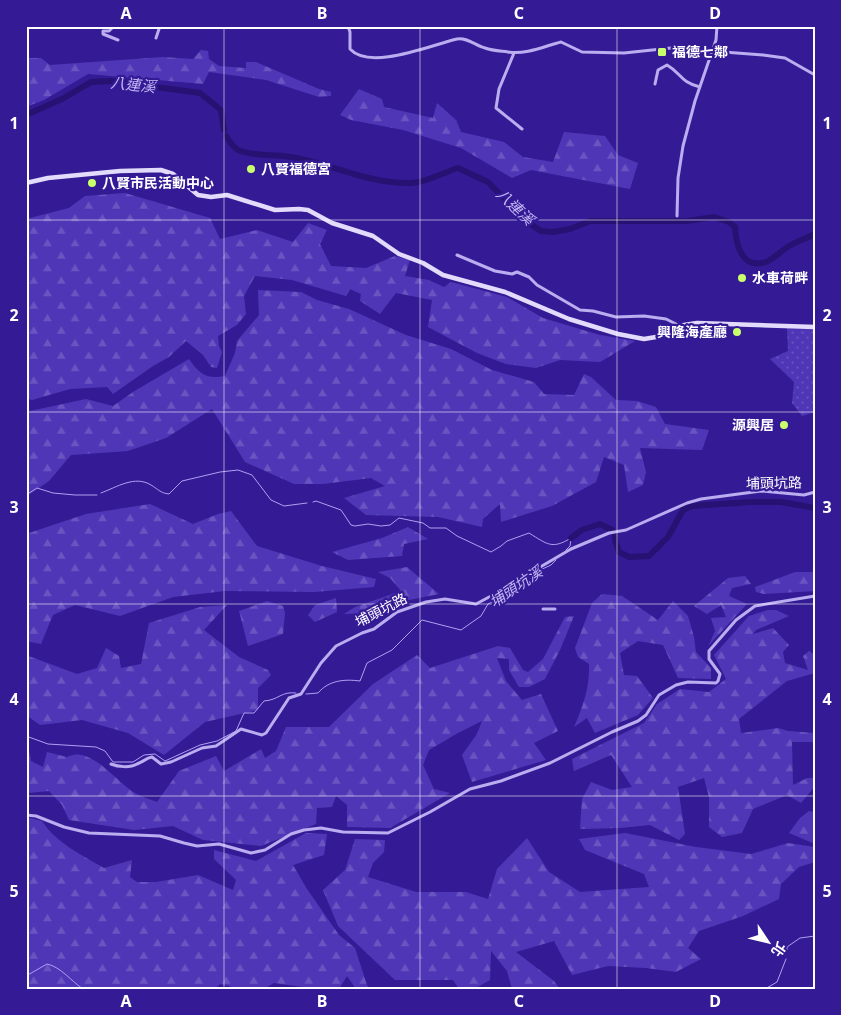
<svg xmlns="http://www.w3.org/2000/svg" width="841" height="1015" viewBox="0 0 841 1015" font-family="'Noto Sans','Noto Sans TC',sans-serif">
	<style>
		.forest { fill: url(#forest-firs) }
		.park { fill: url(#park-dots) }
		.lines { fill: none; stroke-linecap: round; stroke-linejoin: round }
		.stream { stroke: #afa0f2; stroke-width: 1 }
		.river { stroke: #271273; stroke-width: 6 }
		.street { stroke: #baadf0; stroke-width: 3 }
		.secondary { stroke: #e2dbfb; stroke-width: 4.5 }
		.grid { fill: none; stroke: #fff; stroke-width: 1; stroke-opacity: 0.55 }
		.poi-dot { fill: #caff6c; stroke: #341b95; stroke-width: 2 }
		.labels { text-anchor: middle; stroke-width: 4.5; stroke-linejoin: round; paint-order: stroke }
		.poi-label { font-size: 14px; font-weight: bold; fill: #fff; stroke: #341b95; text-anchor: start }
		.street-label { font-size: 14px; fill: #fff; stroke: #341b95 }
		.water-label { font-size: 15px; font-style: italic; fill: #c5b9f6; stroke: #341b95 }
		.neatline { fill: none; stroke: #fff; stroke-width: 2 }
		.grid-label { font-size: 16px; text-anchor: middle; font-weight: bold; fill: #fff }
	</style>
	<defs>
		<pattern id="forest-firs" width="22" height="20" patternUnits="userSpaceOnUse" patternTransform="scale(1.25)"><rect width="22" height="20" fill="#4f36b6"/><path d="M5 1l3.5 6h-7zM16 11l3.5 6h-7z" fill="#6954c1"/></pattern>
		<pattern id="park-dots" width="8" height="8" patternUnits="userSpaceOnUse" patternTransform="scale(1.25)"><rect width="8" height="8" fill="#4f36b6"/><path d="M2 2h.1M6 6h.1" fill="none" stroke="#6954c1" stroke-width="1.8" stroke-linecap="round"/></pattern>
	</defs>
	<rect width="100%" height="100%" fill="#341b95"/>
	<path class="forest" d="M201 50 208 51 209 59 219 66 246 68V62H256L319 89 331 92V96L319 97 266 80 209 72 203 84 88 74 44 100 26 107V58H41L50 65 163 57 193 59Z
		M359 89 382 99 384 107 433 118 437 103 456 120 461 132 504 142 523 157 553 162 564 132 605 136 618 155 638 163 630 189 531 170 512 178 461 148 403 130 351 120 340 115Z
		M125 193 210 218 220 239 257 230 293 242 308 223 327 230 320 244 331 266 366 268 395 256 410 260 405 276 429 280 444 287 451 282 507 297 543 318 600 335 635 341 600 362 560 360 536 368 506 364 477 353 428 327 432 300 396 293 380 314 360 301 361 294 350 289 346 296 292 280 255 276 244 296 246 314 237 325 218 336 219 346 222 352 217 368 211 367 203 355 186 341 169 357 153 366 113 394 107 387 70 389 32 400 26 398V219L69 208 85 196Z
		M258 290 301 292 317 300 349 309 406 335 451 349 492 370 534 382 544 394 574 395 584 374 591 377 616 400 637 401 656 407 665 424 709 430 702 450 640 448 646 472 643 485 628 492 624 465 604 457 596 482 552 506 501 522 500 504 483 519 482 527 438 517 366 515 344 498 385 486 371 478 323 484H294L245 462 212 409 166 438 128 451 71 455 49 481 30 494H26V410L30 411 86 399 113 406 133 392 189 359C198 373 207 380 225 376L235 353 237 341 259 315Z
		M150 504 193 524 218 514 231 511 257 546 322 566 376 579 374 587 314 592 225 591 173 597 120 616 75 605 53 615 41 644 26 641V534L86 514Z
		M408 527 428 539 404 544 402 556 348 560 332 552 382 538Z
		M407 567 439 594 404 601 394 599 372 613 344 614 355 607 401 591 390 578 378 572Z
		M795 572H814L815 591 764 594 756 592 755 587Z
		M745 576 751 584 732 588 729 596 747 604 709 645 715 631 711 618 726 617 721 605 707 614 694 606 728 578Z
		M602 594 622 596 658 620 673 601 688 616 694 637 696 652 711 668V679L678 678 663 645 638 641 620 653 624 675 637 676 653 698 638 715 595 733 587 718 574 727C583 707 590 686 589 664L578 657 575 648 592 603Z
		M336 598 337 612 315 622 308 615 315 605Z
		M267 601 283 606 285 613 283 634 248 646 239 611Z
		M227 605 204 630 239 657 268 670 271 675 258 688V710L205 722 164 755 128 733 82 720 40 725 26 715V655L77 674 97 668 106 648 119 656 121 668 141 664 149 623 200 607Z
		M768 610H776L789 616 756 630 753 634 773 628 789 645 783 652 785 663 808 670 803 656 809 651 815 655V673L787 681 739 719 741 733 778 728 788 731 815 733V742H792L793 785 807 778H815V786L801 803 787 795 753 809 742 833 722 837 709 827V797L704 778 678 787 685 834 679 840 650 825 620 828 580 829 582 799 591 782 612 790 632 787 611 755 574 771 572 759 644 723 657 704 680 689 709 692 726 679 714 655 749 616Z
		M574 616 560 650 545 679 529 687H519L509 670V659L497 658 506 681 522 700 541 694 558 731 534 743 546 760 472 782 462 755 477 734 482 721 458 733 429 750 423 765 434 789 450 793 390 828 347 827V805L336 796 332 807 317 808 316 824 261 846 203 840 173 826 134 830 69 820 62 805 49 791 28 793 26 785V751L29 750 31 761 43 767 47 752 67 757C90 744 117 783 135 793 142 797 150 799 157 802L179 771 216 756 224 771 261 749 265 758 276 751 286 727H329L373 684 417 655 430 668 498 646 510 648 523 670 528 672 543 659 565 617Z
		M809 811 815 812V844L789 833 800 818Z
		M26 817 42 821C56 843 82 855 104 868L132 860 130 877 137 882H156L198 875 233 890 236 880 214 859V850L256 861 306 833 327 834 324 855 293 865 307 889 339 935 355 948 367 985 370 989H356L347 976 339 989H317L274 983 264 989H241L220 984 215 989H26V837L28 827H26Z
		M625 833 696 847 751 854 788 843 815 847V862L799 867 781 884 779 899 743 916 699 931 688 948 701 959 676 972 646 968 608 966 572 975 554 941 516 952 554 981 560 989H512L507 971 491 951 490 980 474 989H459L453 980H395L338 926 323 890 345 870 355 839 385 840 384 852 373 863 368 877 416 892H466L488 899 497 869 527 838 549 872 580 892 649 887 644 874 585 850 579 839Z"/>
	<path class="park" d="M787 328 815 329V412L802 416 792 403 794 382 770 359 788 351Z"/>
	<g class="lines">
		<path class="stream" d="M101 493C117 487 135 475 151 485 158 489 160 493 169 494L182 481 220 472 238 470 252 475 271 500 284 506 307 503
			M26 495 37 488 53 493 75 495H97
			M313 502 316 501 341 510 351 525 355 526 368 524 381 526 390 525 399 518 423 523 430 528H446L457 536 491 552 501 546 507 541 529 533C547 544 552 550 571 538
			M566 550 570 546 571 539
			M306 694 318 693C329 680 345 679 360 681L367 663 392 650 422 620 461 630 481 616 488 604 513 592 527 583 538 571 551 565 556 560
			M26 736 48 744 96 747 105 751 113 762H133L144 755 155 754 165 761 200 745 217 741 236 731 244 713H254L264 701C279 700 281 691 296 693
			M787 950V947L800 938 815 936
			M26 976 47 964C61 967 71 981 83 989
			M765 989 777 982 786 959"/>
		<path class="river" d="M26 115 64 98 91 82 111 81 200 93 221 110 224 130
			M226 136C229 141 233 147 238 150 255 157 274 154 291 157 333 164 367 184 411 183 424 183 445 172 458 168L488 182 526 221 541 231 553 232 570 229 590 221H687L714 217 729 222 735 227C736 245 742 270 766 262 774 259 782 250 789 246 797 241 807 238 815 234
			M615 533V540L619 552 629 557 649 556 668 537 683 510 692 506 751 502H781L815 508
			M571 538 582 530 600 524 612 530"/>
		<path class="street" d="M114 26 109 31H103V34L118 40
			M348 26 350 32V49C370 71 431 45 457 39 467 37 476 46 485 48 493 51 501 51 508 52 526 55 545 46 561 42L582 52 624 53 671 48 763 55 785 58 815 75
			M156 38 160 26
			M514 53 499 89 496 108 522 129
			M655 84 658 70 667 65C681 73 680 82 700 87
			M677 216 678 178 683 146 695 101 716 40 717 26
			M457 255 495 271 512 274 517 272 529 277 537 285 580 310 593 311 616 317 644 316 666 319 680 326
			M543 609H555
			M111 764C118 767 130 768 137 764 143 762 146 758 152 757L161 764 171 762 202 748 216 746 241 729 262 735 266 733 289 698 301 694 321 663 336 646 362 633 374 629 397 612 426 602 445 599 476 604 491 596 515 588 530 573 571 549 609 533 626 530 687 503 701 499 761 491 804 495 815 492
			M26 815 36 816 64 827 89 833 160 836 184 843 197 846 219 844 251 853 265 850 291 834 304 830 321 828 343 832 388 833 430 812 470 789 501 781 550 763 612 732 638 721 646 715 659 695 676 685 688 682 716 683 718 681 720 674 709 659V651L736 620 755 606 815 596"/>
		<path class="secondary" d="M26 183 48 178 120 171 161 170 173 174 198 195 211 197 227 195 275 210 299 209 308 210 332 223 373 236 399 254 423 263 443 275 505 292 569 319 618 334 644 339 656 337 684 325 697 323 815 327"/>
	</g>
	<path class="grid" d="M224 26V989M420 26V989M617 26V989M26 220H815M26 412H815M26 604H815M26 796H815"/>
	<g class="poi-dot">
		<rect x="657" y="47" width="10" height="10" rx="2.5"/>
		<circle cx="251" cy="169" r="5"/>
		<circle cx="92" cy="183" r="5"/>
		<circle cx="742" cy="278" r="5"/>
		<circle cx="737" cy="332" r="5"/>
		<circle cx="784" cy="425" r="5"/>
	</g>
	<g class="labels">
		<g class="poi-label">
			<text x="672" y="57">福德七鄰</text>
			<text x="261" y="174">八賢福德宮</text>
			<text x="102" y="188">八賢市民活動中心</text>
			<text x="752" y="283">水車荷畔</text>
			<text x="727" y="337" text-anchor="end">興隆海產廳</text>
			<text x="774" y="430" text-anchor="end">源興居</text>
		</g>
		<g class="street-label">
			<text transform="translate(774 483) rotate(-1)" y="5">埔頭坑路</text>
			<text transform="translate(381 610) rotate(-27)" y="5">埔頭坑路</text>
		</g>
		<g class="water-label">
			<text transform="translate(133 85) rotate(6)" y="5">八連溪</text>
			<text transform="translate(515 207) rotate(43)" y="5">八連溪</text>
			<text transform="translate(516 587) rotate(-34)" y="5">埔頭坑溪</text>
		</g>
	</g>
	<rect width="841" height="1015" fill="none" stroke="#341b95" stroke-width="55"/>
	<g transform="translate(768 942) rotate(125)" stroke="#341b95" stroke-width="4" paint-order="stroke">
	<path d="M0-4L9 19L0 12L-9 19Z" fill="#ffffff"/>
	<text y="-8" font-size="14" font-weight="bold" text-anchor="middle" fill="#ffffff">北</text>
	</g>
	<rect x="28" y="28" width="786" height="960" class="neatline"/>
	<g class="grid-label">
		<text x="126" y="19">A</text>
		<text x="322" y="19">B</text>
		<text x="519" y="19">C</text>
		<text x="715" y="19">D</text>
		<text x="14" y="129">1</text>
		<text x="827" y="129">1</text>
		<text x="14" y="321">2</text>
		<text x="827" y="321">2</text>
		<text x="14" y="513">3</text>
		<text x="827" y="513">3</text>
		<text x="14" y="705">4</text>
		<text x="827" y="705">4</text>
		<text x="14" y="897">5</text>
		<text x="827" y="897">5</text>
		<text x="126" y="1007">A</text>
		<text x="322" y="1007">B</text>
		<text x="519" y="1007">C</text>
		<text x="715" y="1007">D</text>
	</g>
</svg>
